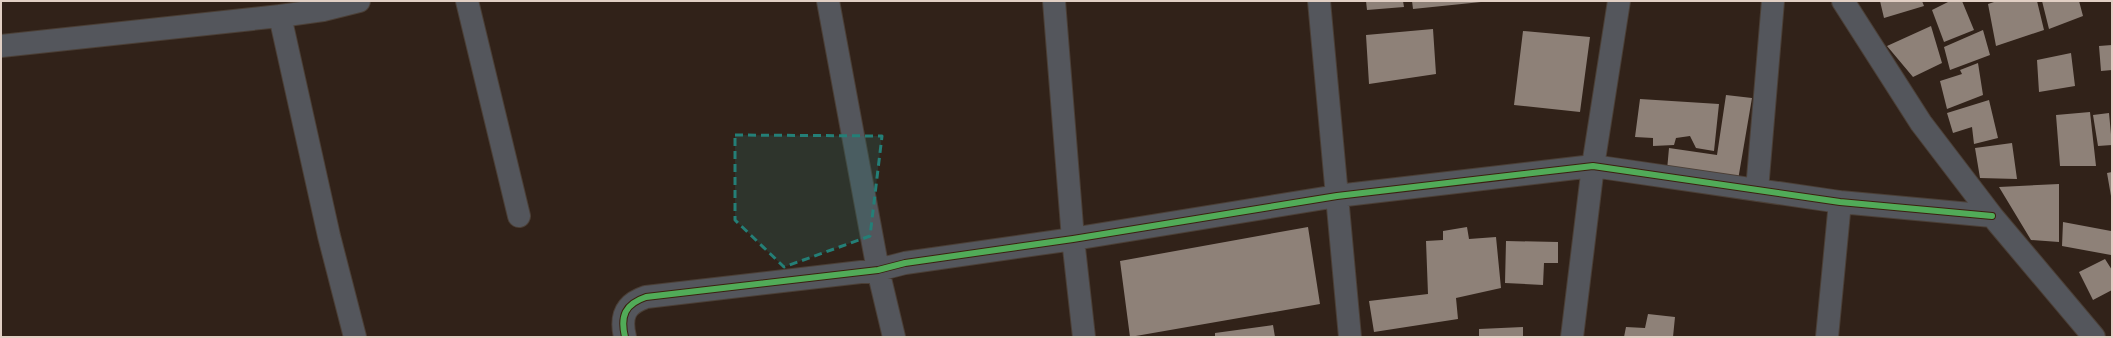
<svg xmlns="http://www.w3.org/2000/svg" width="2113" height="338" viewBox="0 0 2113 338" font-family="'Titillium Web',sans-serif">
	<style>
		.building { fill: #8e8178 }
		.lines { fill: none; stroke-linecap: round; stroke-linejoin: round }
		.minor-casing { stroke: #4b3f36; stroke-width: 24 }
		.minor { stroke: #54565c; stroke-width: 22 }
		.cycleway-casing { stroke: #3b200f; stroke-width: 8 }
		.cycleway { stroke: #51ab58; stroke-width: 6 }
		.marked { fill: #247f77; fill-opacity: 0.2; stroke: #247f77; stroke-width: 3; stroke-dasharray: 8 5; stroke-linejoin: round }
	</style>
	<rect width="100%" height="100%" fill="#312219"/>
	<path class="building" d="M1366 1H1403L1404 7 1367 10Z
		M1412 1H1481V2L1413 9Z
		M1880 1H1922L1924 6 1884 18Z
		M1950 1H1962L1974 30 1944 42 1932 10Z
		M1997 1H2037L2044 30 1996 46 1988 4Z
		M2042 1H2079L2083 16 2049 29Z
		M1931 26 1942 63 1913 77 1887 46Z
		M1433 29 1436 74 1369 84 1366 35Z
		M1983 30 1990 55 1950 70 1944 47Z
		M1523 31 1590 37 1580 112 1514 105Z
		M2112 45V70L2101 71 2099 46Z
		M2071 53 2075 86 2039 92 2037 60Z
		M1978 63 1983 95 1947 109 1940 81 1962 74 1960 70Z
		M1726 95 1752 98 1738 180 1667 170 1669 148 1717 155Z
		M1640 99 1719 104 1714 151 1696 148 1690 136 1676 138 1674 145 1653 146V138L1635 137Z
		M1989 100 1998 138 1974 144 1972 127 1953 133 1947 113Z
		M2090 112 2096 166H2060L2056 115Z
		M2109 113 2112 145 2098 146 2093 115Z
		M2012 143 2017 179 1980 178 1975 148Z
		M2112 172V195L2111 196 2107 173Z
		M2059 184V242L2031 240 1999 187Z
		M2063 222 2111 231V255L2062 246Z
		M1308 227 1320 304 1130 337 1120 261Z
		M1467 227 1469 239 1496 237 1501 288 1456 298 1458 319 1374 332 1369 301 1428 294 1426 241 1443 240V231Z
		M1506 241 1558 242V263H1544L1543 285 1505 283Z
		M2105 259 2112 270V290L2093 300 2079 272Z
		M1648 314 1675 317 1673 337H1624L1626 327 1645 328Z
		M1273 325 1275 337H1215V333Z
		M1523 327V337H1479V329Z"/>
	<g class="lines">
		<defs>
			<path id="minor" d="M467 1 519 216
				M828 1 878 270 894 337
				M1054 1 1073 239 1084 337
				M1319 1 1350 337
				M1843 1 1921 123 1992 216 2094 337
				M1 46 280 16
				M1757 190 1773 1
				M355 337 329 236 280 16 323 10 359 1
				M625 337C620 316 625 304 646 297L878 270 905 263 1073 239 1337 196 1593 166 1840 202 1992 216
				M1572 337 1593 166 1619 1
				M1827 337 1840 202"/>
		</defs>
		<use href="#minor" class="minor-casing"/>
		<use href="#minor" class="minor"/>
		<defs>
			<path id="cycleway" d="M625 337C620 316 625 304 646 297L878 270 905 263 1073 239 1337 196 1593 166 1840 202 1992 216"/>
		</defs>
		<use href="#cycleway" class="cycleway-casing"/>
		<use href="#cycleway" class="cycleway"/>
	</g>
	<path class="marked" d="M735 135 882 136 870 236 784 267 735 220Z"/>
	<rect width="2113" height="338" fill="none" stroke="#e1cfc4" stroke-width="4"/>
</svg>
